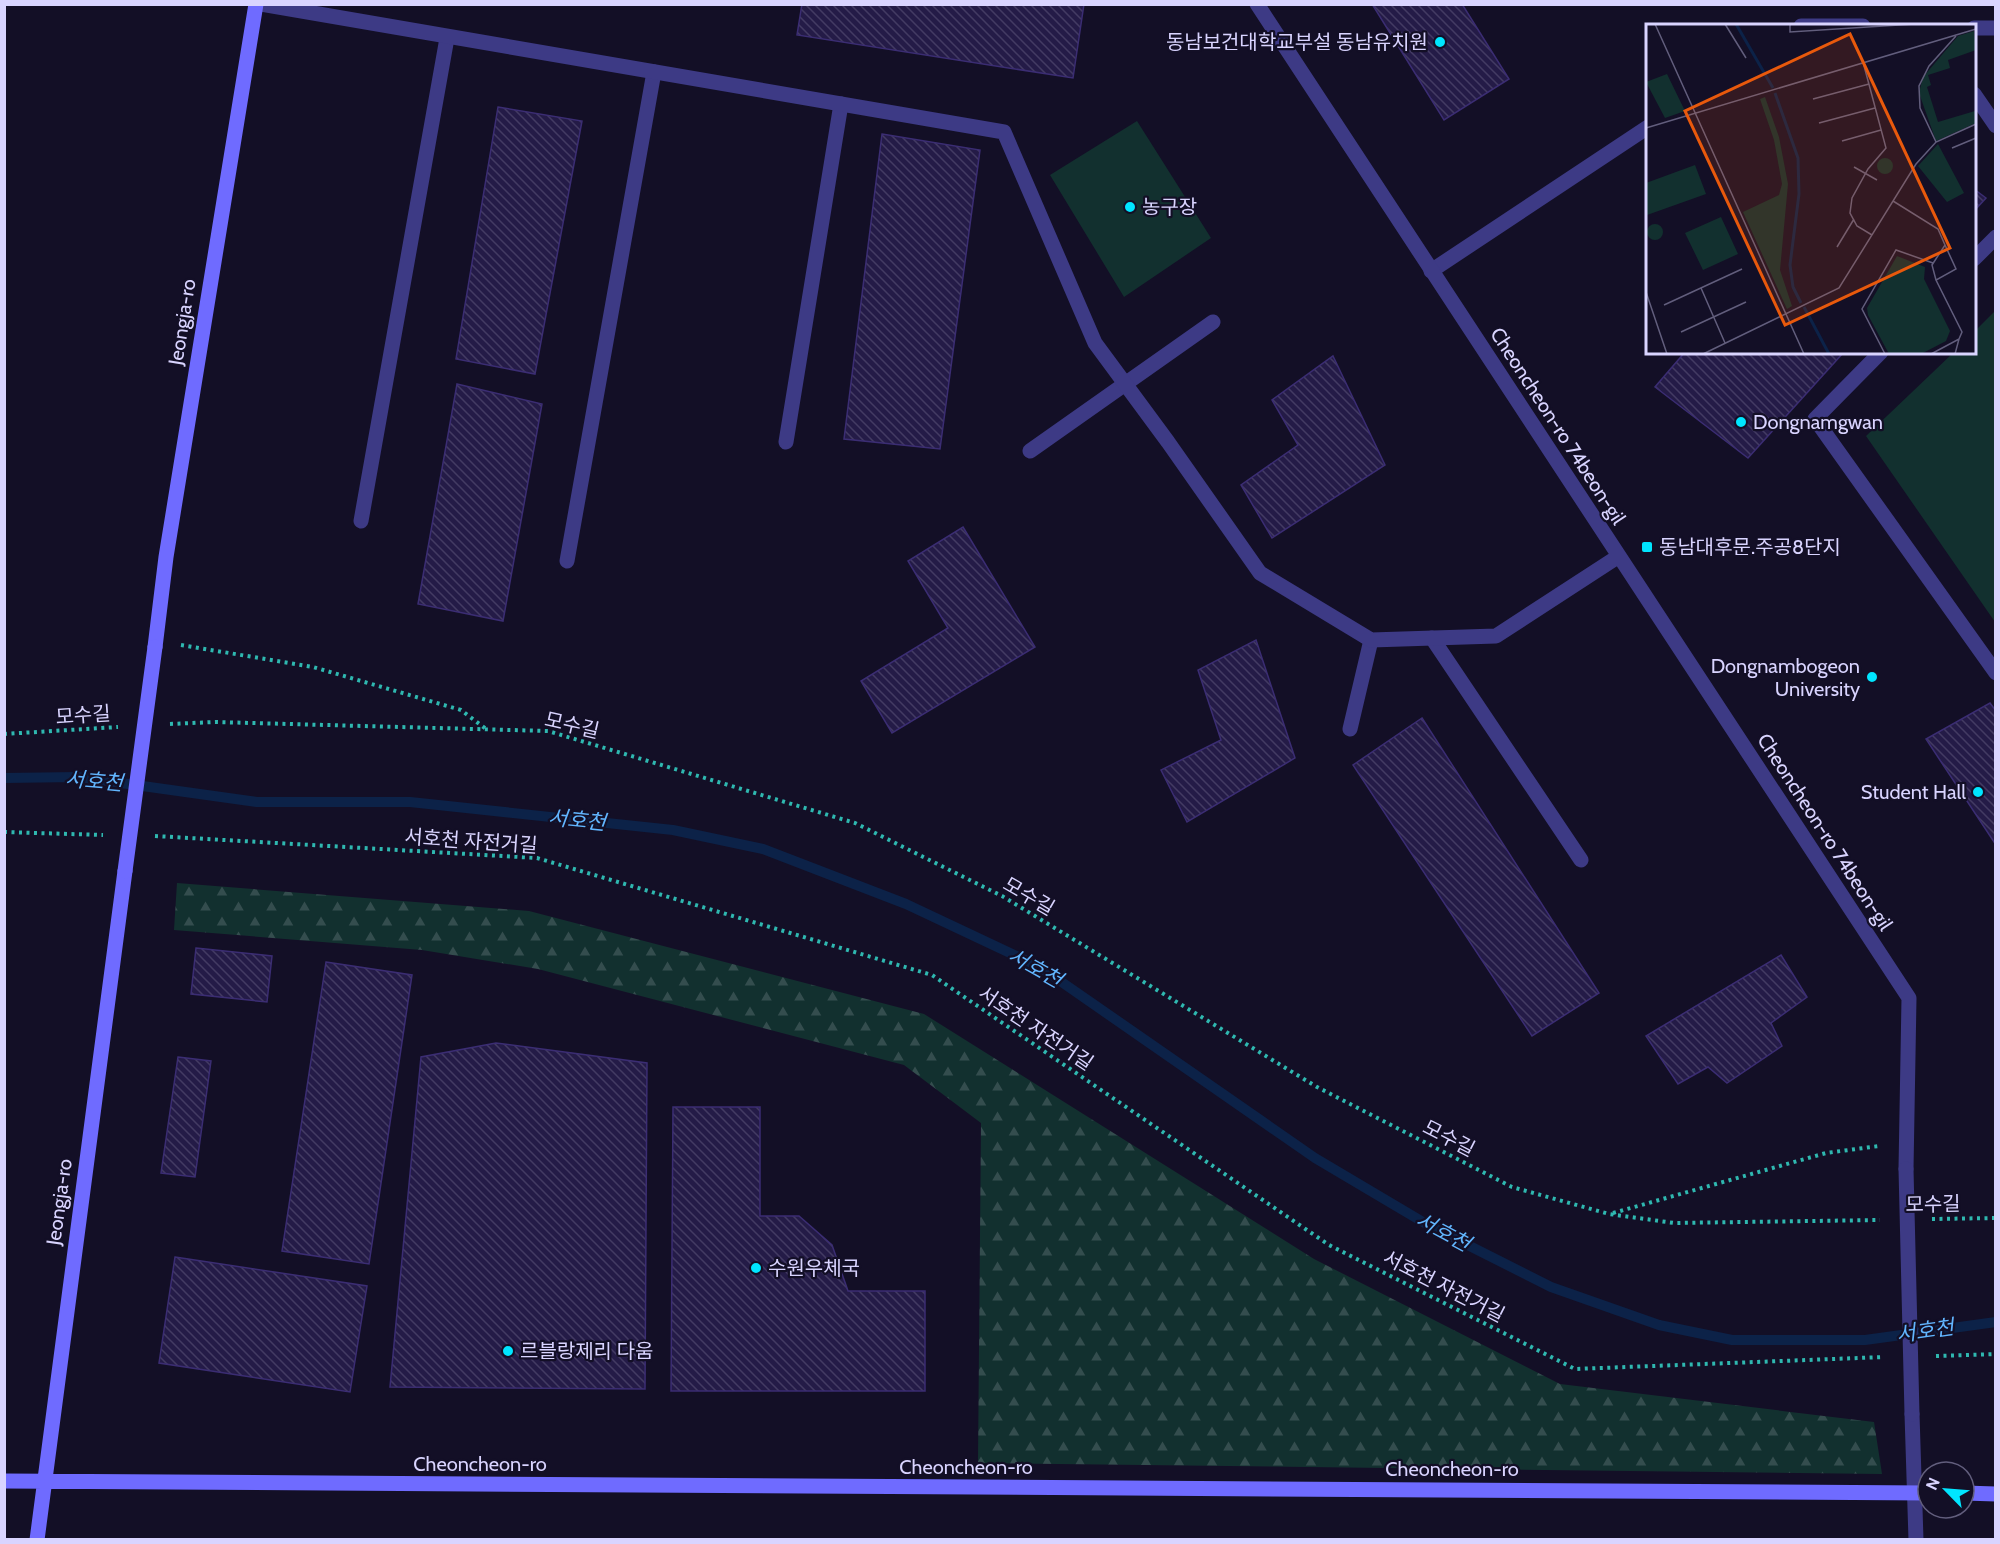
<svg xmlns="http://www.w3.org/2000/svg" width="2000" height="1544" viewBox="0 0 2000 1544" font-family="Cabin,'Noto Sans KR',sans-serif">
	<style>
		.green { fill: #12302f }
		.forest { fill: url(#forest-firs) }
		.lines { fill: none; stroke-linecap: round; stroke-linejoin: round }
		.stream { stroke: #0c2248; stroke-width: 10 }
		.building { fill: url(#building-back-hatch); stroke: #3b2d73; stroke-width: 1.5 }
		.path { stroke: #2fb8b0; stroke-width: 4; stroke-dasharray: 3 4.5; stroke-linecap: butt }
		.lane { stroke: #3d3a85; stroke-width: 15 }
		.street { stroke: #3d3a85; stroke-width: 15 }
		.secondary { stroke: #6f6bff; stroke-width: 15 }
		.street-bridge { stroke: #3d3a85; stroke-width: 15 }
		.secondary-bridge { stroke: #6f6bff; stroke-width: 15 }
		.poi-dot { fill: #00e5ff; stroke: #130f26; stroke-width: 2 }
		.labels { text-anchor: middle; stroke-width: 4.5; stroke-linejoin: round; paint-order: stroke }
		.poi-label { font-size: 20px; fill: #d9d4ff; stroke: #130f26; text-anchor: start }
		.street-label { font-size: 20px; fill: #d9d4ff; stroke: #130f26 }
		.water-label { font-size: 21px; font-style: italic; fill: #62b6ff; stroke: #130f26 }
		.inset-river { fill: none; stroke: #0c2248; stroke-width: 3 }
		.inset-road { fill: none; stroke: #625e7d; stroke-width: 1.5 }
		.view { fill: #e8590c; fill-opacity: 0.15; stroke: #e8590c; stroke-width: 3 }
		.inset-edge { fill: none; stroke: #d9d4ff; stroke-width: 3 }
	</style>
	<defs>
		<pattern id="forest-firs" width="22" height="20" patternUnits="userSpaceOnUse" patternTransform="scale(1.5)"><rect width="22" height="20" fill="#12302f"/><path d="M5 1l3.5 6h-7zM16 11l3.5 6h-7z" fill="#344d4e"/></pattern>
		<pattern id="building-back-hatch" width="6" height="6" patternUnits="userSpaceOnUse" patternTransform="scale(1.5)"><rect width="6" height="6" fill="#241b47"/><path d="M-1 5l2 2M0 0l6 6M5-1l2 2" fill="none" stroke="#433b63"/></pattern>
	</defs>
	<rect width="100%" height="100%" fill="#130f26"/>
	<path class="green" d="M1137 121 1211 238 1124 297 1050 175Z
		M1995 311V622L1866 436 1953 353 1974 352 1975 331Z"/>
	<path class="forest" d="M177 883 529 911 924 1014 1314 1259 1560 1384 1874 1422 1882 1474 978 1463 981 1123 904 1065 538 969 422 950 174 930Z"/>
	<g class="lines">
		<path class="stream" d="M4 778 78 777 257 802H410L673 830 763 849 906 904 1040 967 1315 1158 1428 1225 1551 1287 1659 1325 1732 1340H1865L1996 1322"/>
	</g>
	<path class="building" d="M802 4H1084L1073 78 797 35Z
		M1372 4H1462L1509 79 1444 120Z
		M498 107 582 121 535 374 456 359Z
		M882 134 980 150 940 449 844 439Z
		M1974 189 1986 198 1974 211Z
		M1685 352H1844L1748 458 1655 387Z
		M1333 356 1385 465 1272 538 1241 485 1298 445 1272 400Z
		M457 384 542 404 503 621 418 604Z
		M963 527 1035 647 892 733 861 681 948 628 908 561Z
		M1256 640 1295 758 1187 822 1161 770 1221 740 1198 670Z
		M1990 703 1996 711V845L1926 739Z
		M1422 718 1599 993 1532 1036 1353 765Z
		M196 948 272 956 267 1002 191 994Z
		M1781 955 1807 997 1771 1023 1782 1046 1727 1083 1708 1067 1678 1084 1646 1036Z
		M326 962 412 975 369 1264 282 1251Z
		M496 1043 647 1063 645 1389 390 1387 421 1057Z
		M178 1057 211 1061 195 1177 161 1173Z
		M673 1107H760V1216H799L832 1245 848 1291H925V1391H671Z
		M175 1257 367 1286 350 1392 159 1363Z"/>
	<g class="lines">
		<path class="path" d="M181 645 313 667 461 710 486 729
			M170 724 215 722 548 731 855 823 1002 896 1317 1087 1512 1187 1609 1214 1674 1223 1880 1220
			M4 734 118 727
			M4 832 103 835
			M155 836 537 858 932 975 1329 1245 1575 1369 1884 1357
			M1613 1213 1826 1153 1879 1146
			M1932 1219 1996 1218
			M1936 1356 1996 1354"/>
		<path class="lane" d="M1801 26H1863
			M1974 28H1996
			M1974 94 1996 126
			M1974 259 1996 237
			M1431 271 1648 127
			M1881 352 1815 419 1996 673
			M786 442 841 104
			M1030 451 1213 322
			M361 521 447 38
			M567 561 654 72
			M1432 638 1581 860
			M1350 729 1371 640"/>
		<path class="street" d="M261 4 1004 132 1095 343 1168 442 1260 573 1371 640 1496 636 1619 556
			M1257 4 1909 998 1906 1169
			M1912 1414 1916 1540"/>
		<path class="secondary" d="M155 647 166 557 256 4
			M4 1481 1928 1493
			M1964 1493 1996 1494
			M37 1540 125 871"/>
		<path class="street-bridge" d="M1906 1169 1912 1414"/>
		<path class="secondary-bridge" d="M125 871 155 647"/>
	</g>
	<g class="poi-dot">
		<circle cx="1440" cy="42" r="6"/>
		<circle cx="1130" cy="207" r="6"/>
		<circle cx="1741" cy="422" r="6"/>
		<rect x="1641" y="541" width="12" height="12" rx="3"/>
		<circle cx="1872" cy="677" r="6"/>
		<circle cx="1978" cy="792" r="6"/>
		<circle cx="756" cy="1268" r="6"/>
		<circle cx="508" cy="1351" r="6"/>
	</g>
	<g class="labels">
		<g class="poi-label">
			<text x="1428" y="49" text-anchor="end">동남보건대학교부설 동남유치원</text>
			<text x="1142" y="214">농구장</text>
			<text x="1753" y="429">Dongnamgwan</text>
			<text x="1659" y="554">동남대후문.주공8단지</text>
			<text x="1860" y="673" text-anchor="end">Dongnambogeon<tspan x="1860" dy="23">University</tspan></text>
			<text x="1966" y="799" text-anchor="end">Student Hall</text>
			<text x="768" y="1275">수원우체국</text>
			<text x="520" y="1358">르블랑제리 다움</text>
		</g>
		<g class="street-label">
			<text transform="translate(182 322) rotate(-81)" y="7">Jeongja-ro</text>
			<text transform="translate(1558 426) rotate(57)" y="7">Cheoncheon-ro 74beon-gil</text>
			<text transform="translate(83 715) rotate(-4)" y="7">모수길</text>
			<text transform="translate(572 725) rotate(13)" y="7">모수길</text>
			<text transform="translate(1825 832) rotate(57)" y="7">Cheoncheon-ro 74beon-gil</text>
			<text transform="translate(471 841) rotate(4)" y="7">서호천 자전거길</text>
			<text transform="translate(1029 896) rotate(30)" y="7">모수길</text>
			<text transform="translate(1036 1028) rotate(34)" y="7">서호천 자전거길</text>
			<text transform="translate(1449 1138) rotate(27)" y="7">모수길</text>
			<text transform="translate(59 1202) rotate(-82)" y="7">Jeongja-ro</text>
			<text transform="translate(1933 1204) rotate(-1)" y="7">모수길</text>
			<text transform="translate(1444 1286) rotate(27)" y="7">서호천 자전거길</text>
			<text x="480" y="1471">Cheoncheon-ro</text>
			<text x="966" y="1474">Cheoncheon-ro</text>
			<text x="1452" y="1476">Cheoncheon-ro</text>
		</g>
		<g class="water-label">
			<text transform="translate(94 781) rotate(5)" y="7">서호천</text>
			<text transform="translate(577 820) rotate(6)" y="7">서호천</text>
			<text transform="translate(1035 968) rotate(29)" y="7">서호천</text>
			<text transform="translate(1443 1232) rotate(28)" y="7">서호천</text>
			<text transform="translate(1925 1331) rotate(-8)" y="7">서호천</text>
		</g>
	</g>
	<g transform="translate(1646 24)">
		<rect width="330" height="330" fill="#130f26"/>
		<path d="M231 142a8 8 0 1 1 16 0a8 8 0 1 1-16 0ZM49 141 60 170 1 191 0 159ZM75 193 92 230 57 246 39 209ZM1 208a8 8 0 1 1 16 0a8 8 0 1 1-16 0ZM251 232 279 243 278 255 304 307 300 317 275 330H243L222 291 221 284Z" fill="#12302f"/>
		<path d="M328 7 330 26 302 36 304 44 282 51 285 61 281 63 292 98 329 87 330 99 290 117 273 69 277 53 312 12ZM119 73 133 113 142 160 134 246 146 282 141 285 97 188 133 171 136 160 128 116 114 75Z" fill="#12302f"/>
		<path d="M21 50 39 87 19 94 0 58ZM292 120 318 169 301 178 272 142Z" fill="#12302f"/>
		<path class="inset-river" d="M90 0 127 64M129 69 152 134 153 170 144 241 147 263 155 279M158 283 183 330"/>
		<path class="inset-road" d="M9 0 158 330M79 0 100 34M144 0V8L269 0M217 38 240 124 222 145 206 174 204 189 211 202 226 211M167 75 223 60M173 99 229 84M0 104 330 5M196 117 235 106M290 118 274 84 273 62 283 42 310 12M306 124 330 114M208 143 231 156M247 177 292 205 299 221M191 223 208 195M290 256 286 241 299 221 310 245 290 256 316 308 313 315M55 264 79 319M0 268 21 330M18 281 96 245M35 308 100 278M57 330 193 264 270 140 290 118 330 100M239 330 216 285 250 226 287 239M285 330 313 315 309 330"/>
		<path class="view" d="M204 10 304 224 139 301 39 87Z"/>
		<rect width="330" height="330" class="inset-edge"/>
	</g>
	<rect width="2000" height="1544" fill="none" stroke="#d9d4ff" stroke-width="12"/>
	<g transform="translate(1946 1490) rotate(295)"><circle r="28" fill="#130f26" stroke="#625e7d" stroke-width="1.5"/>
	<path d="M0-4.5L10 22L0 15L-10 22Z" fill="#00e5ff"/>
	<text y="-9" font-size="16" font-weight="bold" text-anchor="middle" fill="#d9d4ff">N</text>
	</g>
</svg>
